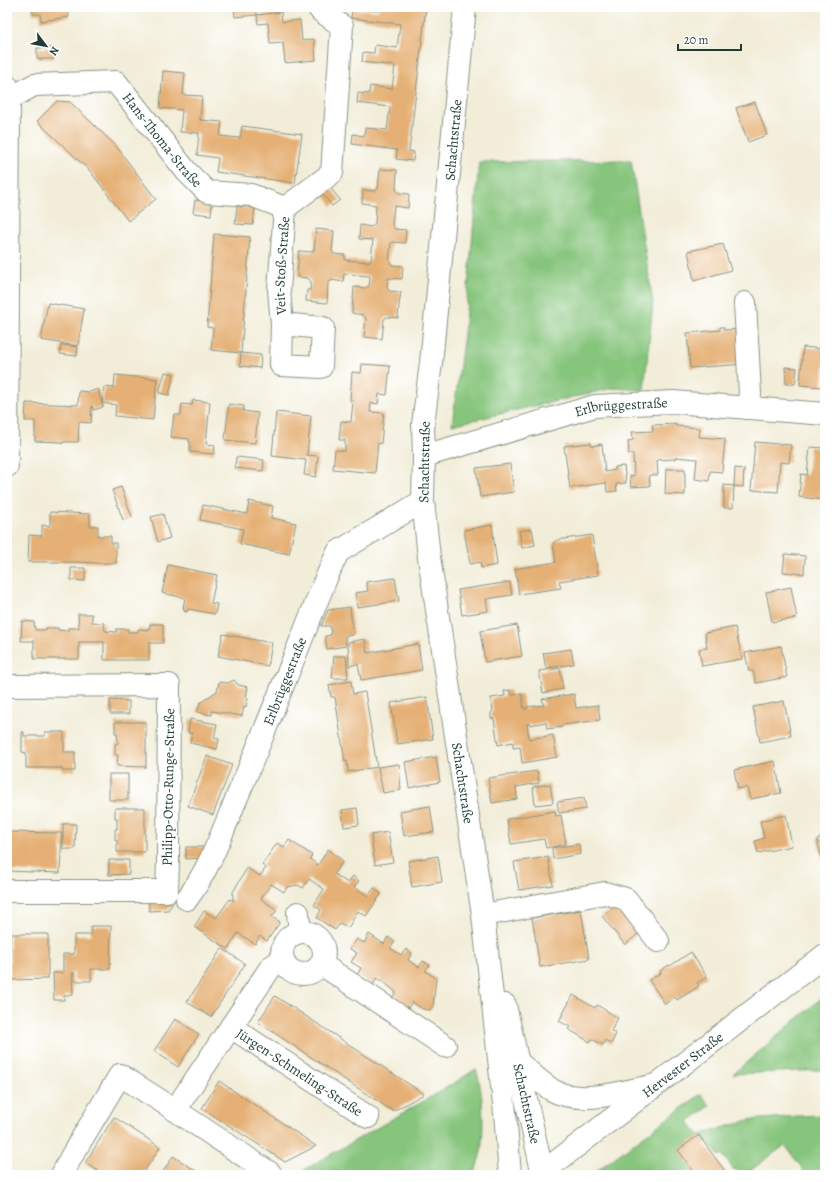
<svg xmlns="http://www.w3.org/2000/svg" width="832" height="1182" viewBox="0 0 832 1182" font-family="Alegreya,serif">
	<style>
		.green { fill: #86c57c; stroke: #528158 }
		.building { fill: #e5b075 }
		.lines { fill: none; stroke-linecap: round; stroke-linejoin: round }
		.minor-casing { stroke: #889586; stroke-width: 24 }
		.major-casing { stroke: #889586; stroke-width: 24 }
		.minor { stroke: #fff; stroke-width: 22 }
		.major { stroke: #fff; stroke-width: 22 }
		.labels { text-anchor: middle; stroke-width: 3; stroke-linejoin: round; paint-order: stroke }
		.street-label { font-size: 14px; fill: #1f3d34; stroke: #fff }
	</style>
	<rect width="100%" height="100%" fill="#fff"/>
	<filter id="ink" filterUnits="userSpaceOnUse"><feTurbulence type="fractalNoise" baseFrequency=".025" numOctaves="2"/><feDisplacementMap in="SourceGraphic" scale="8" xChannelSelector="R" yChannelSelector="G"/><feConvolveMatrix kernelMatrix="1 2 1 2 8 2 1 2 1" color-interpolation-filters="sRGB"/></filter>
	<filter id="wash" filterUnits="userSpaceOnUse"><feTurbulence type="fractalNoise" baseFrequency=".012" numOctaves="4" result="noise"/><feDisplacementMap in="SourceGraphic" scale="16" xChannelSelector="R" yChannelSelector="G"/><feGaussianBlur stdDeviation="0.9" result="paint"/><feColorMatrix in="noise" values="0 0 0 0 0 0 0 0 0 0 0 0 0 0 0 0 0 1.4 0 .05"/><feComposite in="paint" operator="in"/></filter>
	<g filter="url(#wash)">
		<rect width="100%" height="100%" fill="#f2edd8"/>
		<path class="green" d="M631 160 653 303 644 390 613 388 452 425 464 334 479 162Z
			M825 995V1070L733 1074Z
			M476 1069C483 1090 484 1121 482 1143 482 1153 477 1164 475 1174L473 1175H295L443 1090Z
			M701 1094 710 1106 688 1122 699 1135 749 1120 799 1116 825 1115V1175H807L785 1145 747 1173 733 1169 722 1154 719 1156 708 1141 705 1144 699 1135 678 1150 695 1173 692 1175H591Z"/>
		<g id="blocks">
			<path class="building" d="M32 7H68L69 17 41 21 40 14H33Z
				M234 7H256L257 15 281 12 282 22 300 20 302 41 314 39 316 60 285 63 283 43 270 44 268 23 258 24 257 15 235 17Z
				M379 7H426L409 151 414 152 413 161 396 159 397 150 352 144 353 134 364 136 365 128 387 130 390 107 357 103 358 93 369 94 370 86 392 89 395 66 362 62 363 52 374 53 375 45 397 48 400 24 351 18 352 9 378 11Z
				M37 48H54V59H37Z
				M163 71 185 73 183 95 202 96 200 120 222 122 220 136 240 138 242 126 302 134 295 183 216 172 218 158 197 155 199 133 180 132 182 110 160 108Z
				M57 101 70 102 116 146 156 199 128 221 90 171 37 121Z
				M755 102 767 135 748 142 736 108Z
				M380 169 397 170 396 190 399 193 409 194 408 208 394 206 392 225 395 229 406 230 405 243 391 242 389 261 392 265 403 266 402 279 388 278 387 287 389 291 401 292 399 305 398 318 387 317 384 319 382 339 364 337 366 318 363 315 352 313 354 287 365 288 369 286 370 276 344 274 343 282 332 280 328 283 327 303 306 301 307 290H310L311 282 308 278 297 277 299 251 311 252 314 250 316 229 334 231 332 251 334 254 345 255V260L368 262 371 260 373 240 359 239 360 225 371 227 375 224 376 205 362 203 363 190 375 191 378 189Z
				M329 186 340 200 332 206 321 192Z
				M195 200 212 202 211 215 193 213Z
				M237 206 255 207 253 225 235 224Z
				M214 234 250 237 241 353 261 355 260 368 240 366 241 353 211 350 213 328 207 327Z
				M723 244 731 270 694 281 688 251Z
				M48 303 84 309 78 346 41 340Z
				M720 327H724V330L742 329 745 364 690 368 687 333 720 330Z
				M61 345 78 347 77 356 60 354Z
				M803 347 825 349 823 387 800 385Z
				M362 364 390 366 387 395 379 394 378 404 371 403 370 412 384 413 381 444 378 443 375 473 333 469 335 450 345 451V440H339L341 421 351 422 353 401H350L352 372 361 373Z
				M785 367 797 368 795 384H786Z
				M165 372 174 374 169 395 159 393Z
				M115 375 157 379 153 420 115 416 116 405 102 403 104 387 114 388Z
				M98 389 103 407 94 410 92 406 91 423 79 422 78 442H63L62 444V442L35 441V421H25L26 403 78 405 79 391 89 392Z
				M193 400 210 402 206 444 215 445 214 454 190 452V442H189V439L171 437 174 415H181L182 404 192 405Z
				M229 404 244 406 243 411 258 413 255 443 225 440Z
				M276 412 311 416 307 455 318 456 316 477 304 475 306 460 272 456Z
				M676 424V426L700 428 699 437 725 439 722 472 710 471 709 481 695 479 697 459 676 457 675 459 657 460 658 475H649L650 486 631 487 630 476H634L633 454H629L628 441 633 440 632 432 653 431 652 425Z
				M755 442 791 445 789 463 780 462 778 492 751 490Z
				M591 443 592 446 602 444 605 472 615 470V467L624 466 626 483 616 484 617 491 607 492 606 483 570 488 564 446Z
				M810 447 825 448V500L799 497 801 474 807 475Z
				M236 457 264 460 263 471 235 468Z
				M510 464 514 492 480 497 476 468Z
				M735 468 744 469 743 487 734 486Z
				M666 469H685V495L665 494Z
				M724 485 734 486 733 508H724Z
				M121 487 132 517 123 520 112 490Z
				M249 501 273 506 271 518 296 523 289 554 240 544 243 529 200 520 203 505 247 514Z
				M50 512 90 514V526H98V536H111V543H116V563H98L97 564 96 563 79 562H28L29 535 42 536V525L50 526Z
				M163 514 170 538 158 542 151 517Z
				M492 525 497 565 481 568 480 562 470 564 464 530Z
				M532 529 535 545 522 548 519 531Z
				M592 535 598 575 559 581 561 588 519 594 515 569 556 562 553 543 557 540Z
				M785 554 805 556 804 574 783 572Z
				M168 565 217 575 211 603 217 604 215 614 188 609 187 612 184 611V608H183L185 598 162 593Z
				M71 568H85V581L71 580Z
				M395 578 399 601 357 607 355 593 368 591 366 582Z
				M510 582 512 595 486 599 488 611 462 615 458 590Z
				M791 587 797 618 772 622 766 592Z
				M350 607 353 635 345 636 346 646 327 649 325 636 331 635 330 626H321L328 610Z
				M78 614H92V622L104 623 105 631 117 632 116 629H128V632H138V629L149 630 150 624H163V643H149V660H104V642H79V659H34V641H21L22 621 34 622 35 630H46V628H58V630L68 631V628H79Z
				M517 625 522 656 485 662 480 631Z
				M735 627 742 659 702 666 699 649 707 648 705 633Z
				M223 634 272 643 268 666 218 656Z
				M365 639 367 653 418 644 422 670 361 680 358 664 349 666 348 642Z
				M781 646 787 677 756 683 753 671H749L745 653Z
				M571 649 574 664 546 668 543 653Z
				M334 656H346L348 678H332Z
				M560 668 563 689 543 693 539 671Z
				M234 680 238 685 248 687 246 697 248 698 246 707 244 706 242 716 212 711V715L197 712 200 703 217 691 219 682 228 683Z
				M351 681 353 694 365 692 377 767 348 772 347 761 345 762 335 697H331L329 685Z
				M510 690 511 695 522 694 524 709H527V707L544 705 542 699 574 694 576 708 598 705 600 720 562 725V727L547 729 546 722 530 725V723L527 724 529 739 553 735 557 757 522 763 520 747 513 748V742L498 745 494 719 491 718V713L493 711 491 698 505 696 504 691Z
				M427 697 433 739 397 744 391 703Z
				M110 700 129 701V714H110Z
				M784 701 791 736 760 742 753 707Z
				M190 719 217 724 214 738 219 739 217 749 190 743 192 733H188Z
				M115 722H146V767L117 766 118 755H115V744L118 743 117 733H115Z
				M22 732H24V736H45V732H64V752H75V771H62V768H26V753L22 752Z
				M207 756 232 765 213 815 188 806Z
				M436 757 440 782 409 788 405 762Z
				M775 761 781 793 750 799 747 787 738 789 734 770Z
				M399 764 401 790 383 793 378 767Z
				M537 771 539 783 516 787 517 799 492 803 488 778Z
				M109 774H128V800H109Z
				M550 784 553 803 535 805 533 787Z
				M584 798 586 809 559 813 557 802Z
				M430 806 434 832 404 836 400 811Z
				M115 808H145V852H117V840H115V829H117V818H115Z
				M357 808 359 825 344 827 342 810Z
				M555 811 556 816 561 815 566 844 546 848 544 839 511 844 507 819Z
				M786 815 792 846 758 853 755 841 764 838 760 821Z
				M63 824H76L75 849H63Z
				M7 832 62 833 60 873 7 871Z
				M388 832 393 862 375 865 371 835Z
				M825 836V867H824L817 839Z
				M289 840 312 855 310 859 318 865 328 849 343 861 334 874 348 883 353 876 359 881 354 887 368 896 374 888 381 894 366 916 358 911 348 928 340 923 335 930 317 918 321 910 314 905 324 889 309 879 303 888 298 885 292 886 287 887 284 892 271 884 266 891 261 899 277 910 272 917 280 922 267 941 260 936 255 944 238 933 228 949 194 927 204 911 216 918 230 899 233 901V892L247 868 260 876 266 868 262 865 277 843 284 847Z
				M579 844 581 854 553 859 552 848Z
				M186 847H204V858L186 859Z
				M438 856 442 882 412 887 408 861Z
				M548 857 553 885 519 890 514 862Z
				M109 860H129V874L109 875Z
				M149 900H175L168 910 149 911Z
				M617 905 639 933 625 945 602 916Z
				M581 910 589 959 540 967 532 918Z
				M91 926H111L110 969H91V981H74V973H72L73 995 64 996V1000H54L53 973H63V954H74V935H91Z
				M10 934H48V979L10 980Z
				M369 934 384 944 388 937 395 942 390 948 401 955 406 949 412 953 408 960 419 967 423 961 430 965 425 971 436 978 433 1006 430 1010 423 1009 412 1002 408 1008 392 998 396 992 387 985 377 978 373 985 357 975 361 968 351 962 357 953 350 949 357 939 364 943Z
				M222 948 245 964 211 1017 187 1002Z
				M691 952 707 977 697 983 699 986 677 1000 675 997 665 1004 649 980 661 973 660 971 669 965 670 966Z
				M573 995 595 1008 597 1005 618 1018 611 1031 616 1034 611 1044 605 1040 603 1045 592 1039 590 1042 568 1029 570 1027 559 1021Z
				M275 996 292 1007 424 1094 393 1111 362 1091 258 1022Z
				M175 1019 199 1034 178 1067 154 1051Z
				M7 1063H9L10 1117 7 1118Z
				M219 1081 288 1127 316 1146 285 1162 202 1108Z
				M114 1117 160 1147 142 1175H104L85 1163Z
				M699 1135 705 1144 728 1175H692L695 1173 678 1150Z
				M173 1156 202 1175H161Z"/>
		</g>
	</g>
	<g filter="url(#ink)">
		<use href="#blocks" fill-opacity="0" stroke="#889586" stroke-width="1"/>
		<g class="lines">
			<defs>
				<g id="minor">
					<path id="s1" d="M465 7 431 363 423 424 424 456 423 501 429 557 483 915 505 1113 510 1175"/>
					<path id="s2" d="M7 100 34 85 116 82 187 172 207 192 251 195 285 208 332 173 342 26 321 11 318 7"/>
					<path d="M745 303 750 394 747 408"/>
					<path id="s3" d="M282 324 323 328 321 367 281 365 282 324 279 290 285 208"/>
					<path id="s4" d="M424 456 595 406 673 402 825 414"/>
					<path d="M7 466 9 100 7 86"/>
					<path d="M7 686 169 685 168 861 167 891H7"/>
					<path id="s5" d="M187 899C211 867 224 827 240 790 270 719 298 647 327 576L338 552 423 501"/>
					<path d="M298 913 300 932"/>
					<path d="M483 915 605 893 626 899 658 941"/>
					<circle cx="303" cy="953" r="21"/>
					<path d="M321 964 445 1046"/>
					<path id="s6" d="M505 1005 543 1175"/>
					<path id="s7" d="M231 1027 368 1117"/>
					<path d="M518 1062C529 1072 540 1082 552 1090 580 1106 626 1091 656 1085"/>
					<path d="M175 1110 270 1173"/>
					<path d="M62 1175 71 1157 120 1075 175 1110 271 967 283 959"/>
				</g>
				<g id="major">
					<path id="s8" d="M539 1175 825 955"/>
				</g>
			</defs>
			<use href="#minor" class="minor-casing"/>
			<use href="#major" class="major-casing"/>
			<use href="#minor" class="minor"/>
			<use href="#major" class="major"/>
		</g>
	</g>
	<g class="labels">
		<g class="street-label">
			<text dy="5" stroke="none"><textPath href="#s2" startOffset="187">Hans-Thoma-Straße</textPath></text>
			<text transform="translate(453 140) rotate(-85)" y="5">Schachtstraße</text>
			<text dy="5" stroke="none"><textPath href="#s3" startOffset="220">Veit-Stoß-Straße</textPath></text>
			<text dy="5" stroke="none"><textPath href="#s4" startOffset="204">Erlbrüggestraße</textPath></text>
			<text transform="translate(424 462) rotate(-89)" y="5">Schachtstraße</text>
			<text dy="5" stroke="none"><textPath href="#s5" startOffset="239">Erlbrüggestraße</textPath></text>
			<text dy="5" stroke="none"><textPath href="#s1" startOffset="781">Schachtstraße</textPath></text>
			<text transform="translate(168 787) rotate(-89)" y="5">Philipp-Otto-Runge-Straße</text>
			<text dy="5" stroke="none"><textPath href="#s8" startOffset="181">Hervester Straße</textPath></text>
			<text dy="5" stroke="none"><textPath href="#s7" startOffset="82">Jürgen-Schmeling-Straße</textPath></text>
			<text dy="5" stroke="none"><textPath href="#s6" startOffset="101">Schachtstraße</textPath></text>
		</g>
	</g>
	<rect width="832" height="1182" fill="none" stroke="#fff" stroke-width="24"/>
	<g transform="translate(46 46) rotate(122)" stroke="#ffffff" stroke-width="3" paint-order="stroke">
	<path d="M0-3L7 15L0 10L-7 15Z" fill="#1f3d34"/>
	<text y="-6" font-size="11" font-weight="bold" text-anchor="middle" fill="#1f3d34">N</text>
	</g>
	<path d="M678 44v6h63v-6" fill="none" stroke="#1f3d34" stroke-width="2"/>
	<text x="684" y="44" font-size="12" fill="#1f3d34" stroke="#ffffff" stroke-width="3" paint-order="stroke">20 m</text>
</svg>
